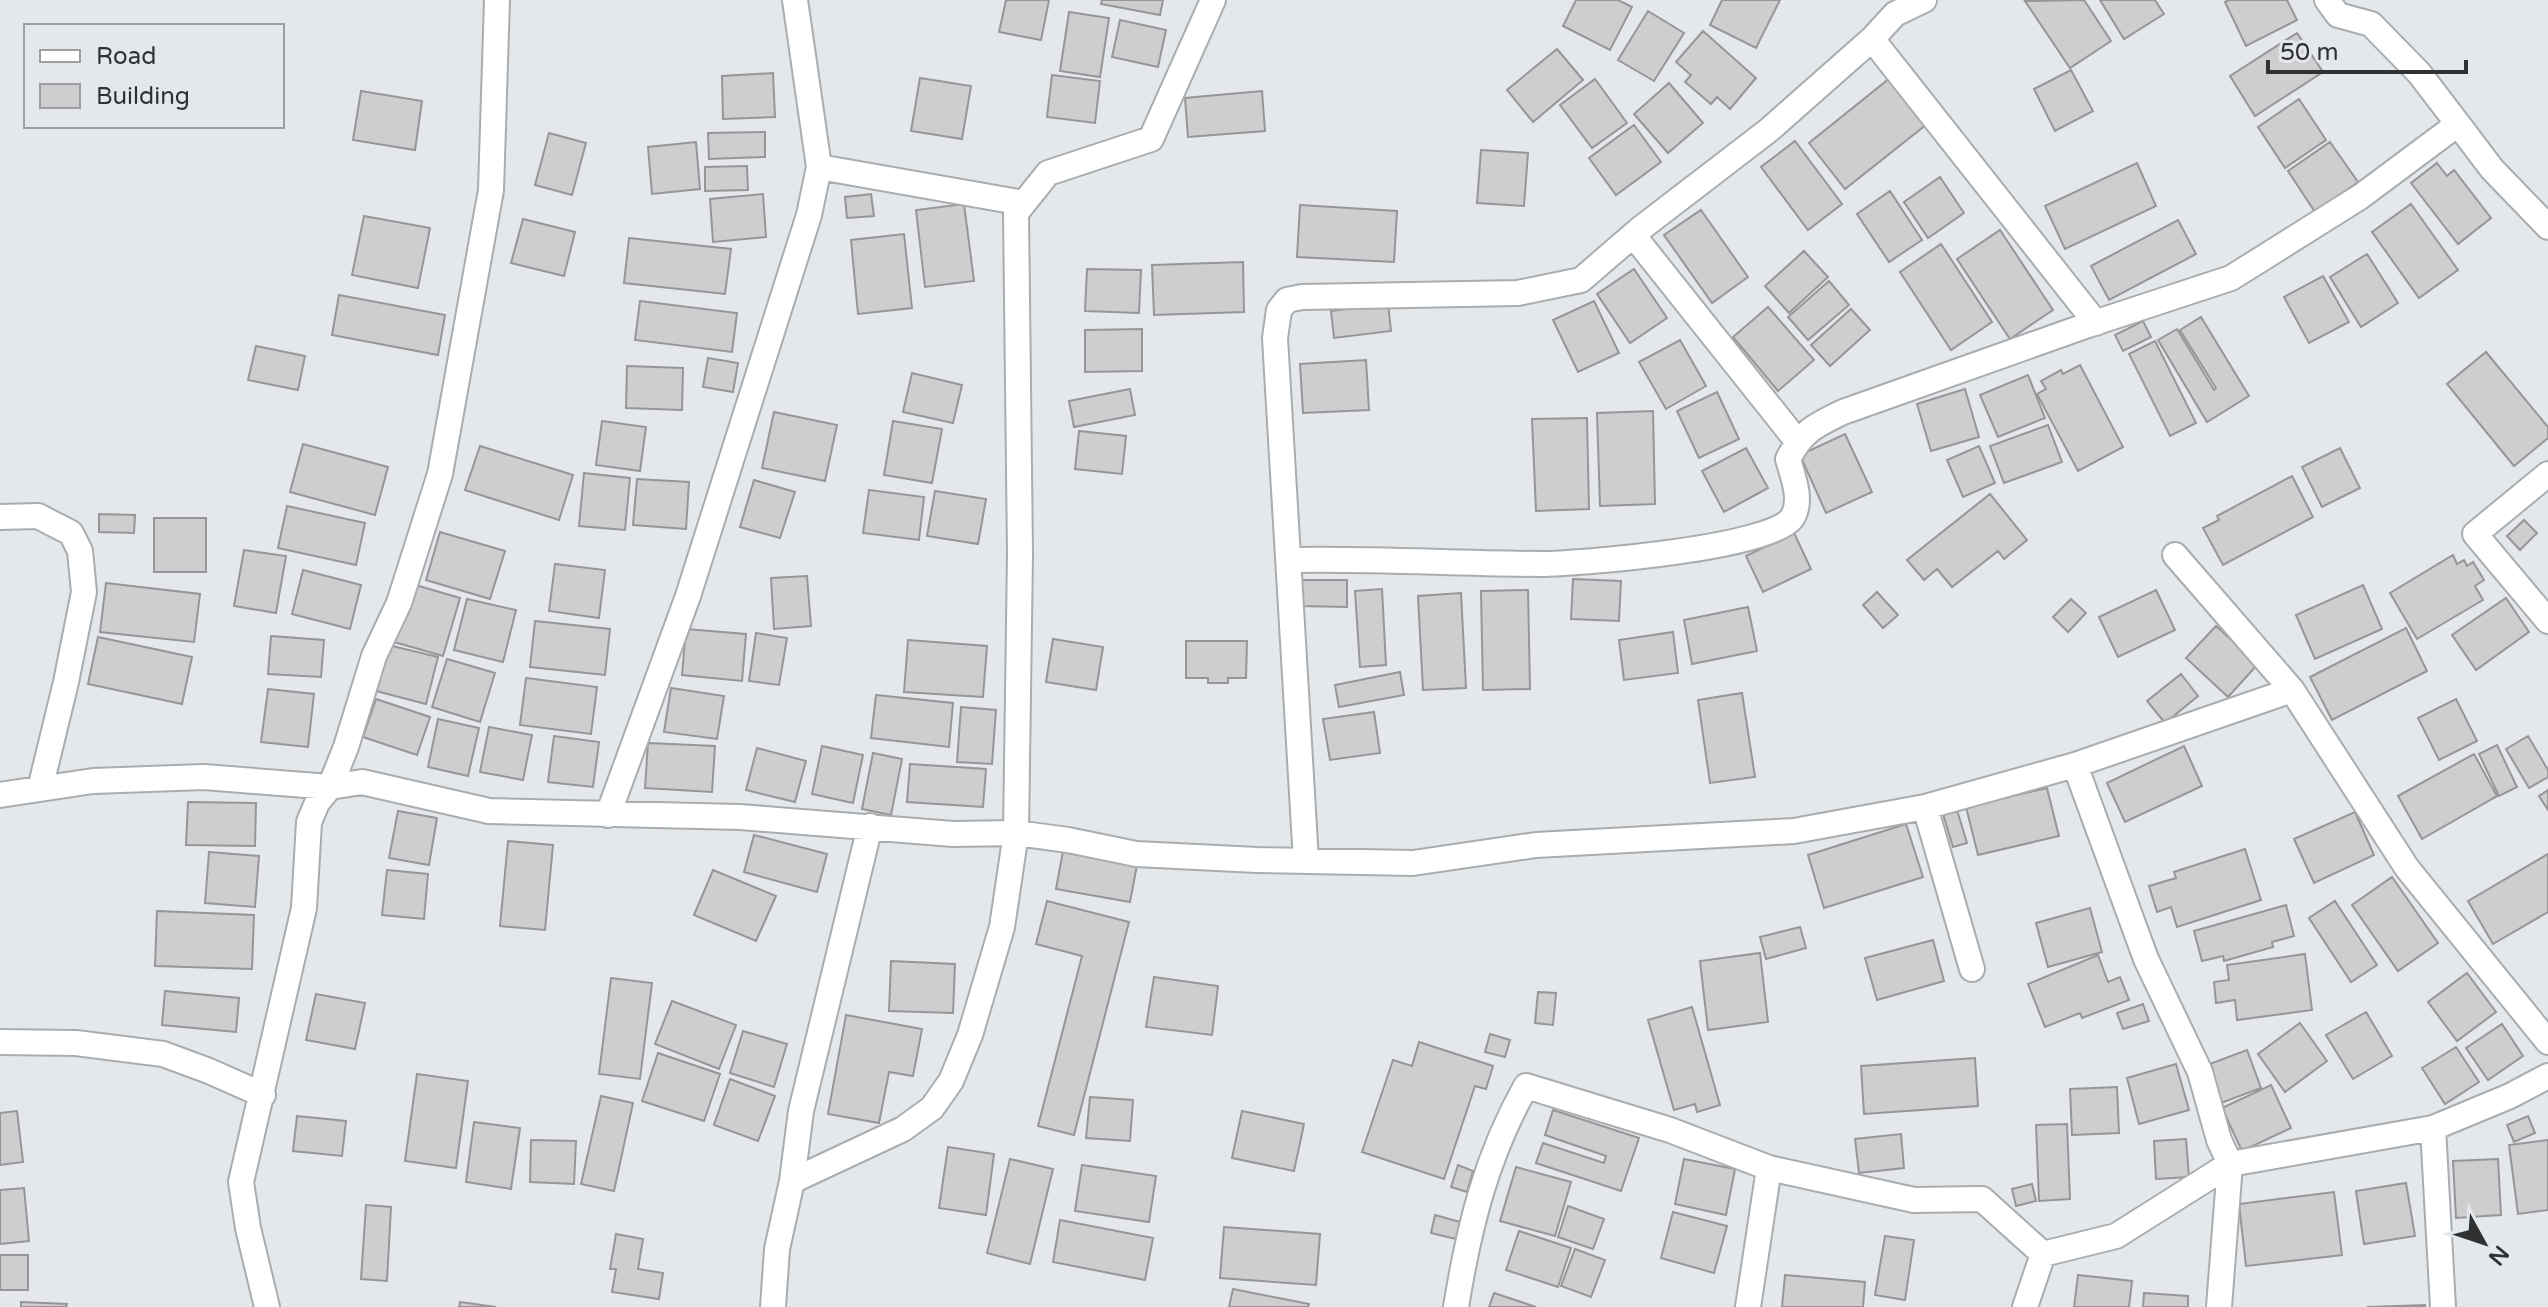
<svg xmlns="http://www.w3.org/2000/svg" width="2548" height="1307" viewBox="0 0 2548 1307" font-family="'Varela Round',sans-serif">
	<style>
		.building { fill: #d0cdd0; stroke: #989598; stroke-width: 2 }
		.lines { fill: none; stroke-linecap: round; stroke-linejoin: round }
		.street-casing { stroke: #a9adb0; stroke-width: 28 }
		.street { stroke: #fff; stroke-width: 24 }
	</style>
	<rect width="100%" height="100%" fill="#e4e8eb"/>
	<path class="building" d="M1006 0H1049L1041 40 999 32Z
		M1102 0H1163L1160 15 1101 4Z
		M1576 0H1618L1632 7 1610 50 1563 26Z
		M1722 0H1780L1756 48 1710 25Z
		M2084 0 2111 41 2070 68 2025 1Z
		M2100 0H2155L2164 14 2124 39Z
		M2229 0H2287L2297 20 2246 46 2225 2Z
		M1648 11 1684 33 1654 81 1618 60Z
		M1069 12 1109 18 1100 77 1060 71Z
		M1120 20 1166 30 1158 67 1112 57Z
		M1703 31 1756 78 1730 109 1717 97 1711 104 1685 82 1691 75 1676 62Z
		M2297 33 2323 72 2255 116 2230 76Z
		M1557 49 1583 80 1533 122 1507 90Z
		M2071 70 2093 111 2055 131 2034 89Z
		M773 73 775 117 723 119 722 76Z
		M1052 75 1100 81 1095 123 1047 117Z
		M920 78 971 86 962 139 911 131Z
		M1890 78 1927 124 1845 189 1809 143Z
		M1595 79 1627 123 1592 148 1560 105Z
		M1669 83 1703 123 1668 153 1634 114Z
		M361 91 422 101 415 150 353 140Z
		M1262 91 1265 131 1188 137 1185 98Z
		M2299 99 2326 140 2285 168 2258 127Z
		M1634 125 1661 162 1616 195 1589 158Z
		M765 132V157L709 159 708 133Z
		M549 133 586 143 572 195 535 185Z
		M1795 141 1842 204 1808 230 1761 167Z
		M696 142 700 189 652 194 648 147Z
		M2330 142 2358 182 2315 212 2288 171Z
		M1481 150 1528 153 1524 206 1477 203Z
		M2137 163 2156 206 2065 249 2045 206Z
		M2437 163 2447 176 2454 170 2491 218 2458 244 2411 183Z
		M747 166 748 190 705 191V167Z
		M1940 177 1964 213 1928 238 1904 202Z
		M1890 191 1922 240 1889 262 1857 214Z
		M763 194 766 237 713 242 710 199Z
		M871 194 874 216 847 218 845 197Z
		M964 204 974 281 925 287 916 210Z
		M2411 204 2458 270 2419 298 2372 232Z
		M1300 205 1397 211 1394 262 1297 257Z
		M1701 210 1748 277 1712 303 1664 235Z
		M364 216 430 228 418 288 352 275Z
		M523 219 575 232 564 276 511 263Z
		M2178 220 2196 254 2109 300 2091 266Z
		M2000 230 2053 310 2010 339 1957 259Z
		M904 234 912 308 858 314 851 240Z
		M629 238 731 249 725 294 624 283Z
		M1941 244 1992 322 1951 350 1900 272Z
		M1804 251 1828 277 1789 313 1765 286Z
		M2367 254 2398 303 2361 327 2330 277Z
		M1243 262 1244 312 1154 315 1152 265Z
		M1087 269 1141 270 1139 313 1085 311Z
		M1634 269 1667 318 1630 343 1597 294Z
		M2323 276 2349 322 2309 343 2284 297Z
		M1829 281 1849 305 1808 340 1788 317Z
		M339 295 445 315 438 355 332 335Z
		M640 301 737 313 732 352 635 340Z
		M1594 301 1619 353 1578 372 1553 320Z
		M1388 304 1391 331 1334 338 1331 311Z
		M1768 307 1814 360 1778 391 1733 337Z
		M1851 309 1870 330 1830 366 1811 345Z
		M2201 317 2249 396 2207 422 2158 340 2177 329 2214 390 2216 388 2180 330Z
		M2143 321 2151 337 2123 351 2115 335Z
		M1142 329V371L1085 372V330Z
		M1680 340 1706 386 1666 409 1639 362Z
		M2155 341 2196 423 2170 436 2129 354Z
		M256 346 305 356 298 390 248 380Z
		M2486 352 2548 427V438L2514 466 2447 384Z
		M708 358 738 363 733 392 703 387Z
		M1366 360 1369 410 1303 413 1300 364Z
		M2080 365 2123 447 2078 471 2037 394 2046 389 2041 381 2061 370 2063 374Z
		M627 366 683 368 682 410 626 408Z
		M912 373 962 385 953 423 903 412Z
		M2028 375 2045 418 1998 437 1980 395Z
		M1130 389 1135 415 1074 427 1069 401Z
		M1965 389 1979 437 1931 451 1917 404Z
		M1717 392 1739 439 1699 458 1677 411Z
		M1653 411 1655 504 1600 506 1597 413Z
		M774 412 837 425 825 481 762 468Z
		M1587 418 1589 509 1536 511 1532 419Z
		M602 421 646 427 640 471 596 465Z
		M893 421 942 429 932 483 884 475Z
		M2048 425 2062 462 2004 483 1990 446Z
		M1079 431 1126 436 1122 474 1075 469Z
		M1845 434 1872 492 1826 513 1800 455Z
		M303 444 388 467 375 515 290 492Z
		M480 446 573 475 559 520 465 490Z
		M1979 446 1995 483 1963 497 1947 460Z
		M1746 448 1768 488 1724 512 1702 471Z
		M2340 448 2360 488 2322 507 2302 467Z
		M584 473 630 478 625 530 579 526Z
		M2292 476 2313 517 2223 565 2203 528 2219 520 2217 516Z
		M637 479 689 482 686 529 633 525Z
		M754 480 795 492 780 538 740 527Z
		M869 490 924 497 919 540 863 533Z
		M935 491 986 499 978 544 927 536Z
		M1990 494 2027 540 2004 559 1998 551 1952 587 1937 569 1924 580 1907 560Z
		M287 506 365 523 356 565 278 548Z
		M99 514 135 515 134 533 99 532Z
		M154 518H206V572H154Z
		M2524 520 2537 533 2520 550 2507 536Z
		M440 532 505 551 490 599 426 580Z
		M1794 533 1811 569 1763 592 1746 556Z
		M244 550 286 556 276 613 234 606Z
		M2453 555 2457 564 2464 560 2467 566 2473 562 2484 580 2475 586 2483 600 2417 639 2390 593Z
		M555 564 605 570 599 618 549 611Z
		M303 570 361 585 350 629 292 614Z
		M807 576 811 626 774 629 771 578Z
		M1573 579 1621 581 1619 621 1571 619Z
		M1299 580H1347V607L1299 606Z
		M106 583 200 594 194 642 100 632Z
		M412 584 460 598 443 656 394 642Z
		M2363 585 2382 629 2315 659 2296 615Z
		M1382 589 1386 665 1360 667 1355 591Z
		M1528 590 1530 689 1483 690 1481 591Z
		M2156 590 2175 630 2118 657 2099 617Z
		M1877 592 1898 615 1883 628 1863 605Z
		M1461 593 1466 688 1423 690 1418 596Z
		M2506 598 2529 632 2476 670 2452 635Z
		M467 599 516 610 503 662 454 650Z
		M2071 599 2086 613 2068 632 2053 617Z
		M1748 607 1757 651 1692 664 1684 620Z
		M535 621 610 629 605 675 530 667Z
		M2216 626 2258 664 2228 697 2186 658Z
		M2406 628 2427 671 2332 720 2310 677Z
		M686 629 746 634 742 681 682 675Z
		M1673 632 1678 673 1624 680 1619 640Z
		M756 633 787 638 779 685 749 681Z
		M271 636 324 640 321 677 268 674Z
		M98 637 192 657 182 704 88 684Z
		M1053 639 1103 647 1096 690 1046 682Z
		M908 640 987 646 983 697 904 692Z
		M1186 641H1247L1246 678H1228V683H1208V678H1186Z
		M388 645 438 657 426 704 376 691Z
		M447 659 495 673 480 722 432 707Z
		M1400 672 1404 695 1339 707 1335 685Z
		M2181 674 2198 696 2165 723 2147 701Z
		M526 678 597 687 591 734 520 725Z
		M671 688 724 696 717 739 664 732Z
		M268 689 314 694 308 747 261 742Z
		M1742 693 1755 777 1710 783 1698 700Z
		M876 695 953 703 949 747 871 738Z
		M376 699 430 717 417 755 363 737Z
		M2456 699 2477 741 2439 760 2418 718Z
		M961 707 996 710 992 764 957 762Z
		M1374 712 1380 753 1330 760 1323 719Z
		M438 719 479 728 468 776 428 767Z
		M489 727 532 735 523 780 480 772Z
		M554 736 599 742 593 787 548 782Z
		M2528 736 2548 770V777L2529 788 2506 749Z
		M648 743 715 746 712 792 645 788Z
		M2497 745 2517 787 2499 796 2479 754Z
		M822 746 863 755 853 803 812 794Z
		M2184 746 2202 786 2125 822 2107 783Z
		M757 748 806 761 795 802 746 790Z
		M873 753 902 759 891 815 862 809Z
		M2474 754 2497 796 2422 839 2398 796Z
		M910 764 986 769 983 807 907 802Z
		M2047 788 2059 836 1978 855 1966 807Z
		M2548 790V810L2539 796Z
		M188 802 256 803 255 846 186 845Z
		M1957 810 1967 843 1953 847 1943 814Z
		M398 811 437 818 429 865 389 858Z
		M2355 812 2374 855 2314 883 2294 839Z
		M1906 824 1923 877 1824 908 1808 855Z
		M754 835 827 854 817 892 744 872Z
		M508 841 553 845 545 930 500 926Z
		M2245 849 2261 900 2177 927 2171 907 2157 912 2149 886 2176 878 2174 872Z
		M1063 851 1137 865 1130 902 1056 889Z
		M209 852 259 856 255 907 205 903Z
		M2548 854V912L2493 944 2468 901Z
		M387 870 428 874 424 919 382 915Z
		M713 870 776 896 756 941 694 915Z
		M2392 877 2438 943 2398 971 2352 905Z
		M1047 901 1129 922 1074 1135 1038 1126 1082 956 1036 944Z
		M2335 901 2377 965 2351 982 2309 918Z
		M2286 905 2294 936 2272 942 2273 947 2224 961 2223 956 2202 961 2194 931Z
		M2090 908 2102 952 2048 967 2036 923Z
		M157 911 254 915 252 969 155 966Z
		M1800 927 1806 948 1766 959 1760 937Z
		M1933 940 1944 981 1877 1000 1865 958Z
		M1760 953 1768 1022 1708 1030 1700 961Z
		M2305 954 2312 1010 2237 1020 2235 1000 2216 1003 2214 982 2229 980 2227 965Z
		M2098 955 2108 982 2120 977 2129 1000 2082 1018 2080 1013 2045 1027 2028 984Z
		M891 961 955 964 953 1013 889 1011Z
		M2467 973 2496 1012 2457 1041 2428 1002Z
		M1154 977 1218 986 1212 1035 1146 1027Z
		M611 978 652 983 640 1079 599 1074Z
		M165 991 239 998 236 1032 162 1025Z
		M1538 992 1556 993 1553 1025 1535 1023Z
		M316 994 365 1003 355 1049 306 1040Z
		M672 1001 736 1025 719 1069 655 1044Z
		M2143 1004 2149 1021 2123 1029 2117 1013Z
		M1692 1007 1720 1105 1697 1112 1695 1104 1674 1110 1648 1020Z
		M2366 1012 2392 1056 2353 1079 2326 1035Z
		M846 1015 922 1029 913 1076 889 1072 879 1123 828 1114Z
		M2300 1023 2327 1061 2285 1092 2258 1054Z
		M2502 1024 2523 1056 2488 1080 2466 1048Z
		M743 1031 787 1044 774 1087 730 1073Z
		M1490 1034 1510 1040 1505 1057 1485 1052Z
		M1419 1042 1493 1066 1486 1089 1475 1086 1444 1179 1362 1152 1393 1060 1412 1066Z
		M2456 1047 2479 1082 2445 1104 2422 1068Z
		M2247 1050 2261 1088 2221 1103 2207 1065Z
		M658 1053 720 1074 704 1121 642 1101Z
		M1975 1058 1978 1106 1864 1114 1861 1066Z
		M2176 1064 2189 1110 2139 1124 2127 1078Z
		M417 1074 468 1081 456 1168 405 1161Z
		M730 1079 775 1096 758 1141 714 1125Z
		M2271 1085 2291 1128 2242 1151 2222 1108Z
		M2117 1087 2119 1133 2072 1135 2070 1089Z
		M601 1096 633 1103 614 1191 581 1184Z
		M1090 1097 1133 1100 1130 1141 1086 1138Z
		M1553 1110 1639 1138 1621 1191 1536 1163 1543 1143 1604 1163 1606 1156 1545 1135Z
		M17 1111 23 1162 0 1165V1113Z
		M1242 1111 1304 1124 1294 1171 1232 1158Z
		M297 1116 346 1121 342 1156 293 1151Z
		M2528 1116 2535 1133 2514 1142 2507 1125Z
		M474 1122 520 1128 511 1189 466 1182Z
		M2067 1124 2070 1199 2039 1201 2036 1125Z
		M1901 1134 1904 1168 1859 1173 1855 1139Z
		M2186 1139 2189 1177 2156 1179 2154 1141Z
		M531 1140 576 1141 574 1184 530 1182Z
		M2548 1140V1210L2518 1214 2509 1145Z
		M948 1147 994 1154 986 1215 939 1208Z
		M1010 1159 1053 1169 1030 1264 987 1253Z
		M1684 1159 1735 1169 1726 1215 1675 1204Z
		M2498 1159 2501 1215 2456 1218 2453 1161Z
		M1082 1165 1156 1176 1149 1222 1075 1211Z
		M1458 1165 1473 1171 1467 1192 1451 1187Z
		M1516 1167 1571 1182 1555 1236 1500 1221Z
		M2406 1183 2415 1236 2364 1244 2356 1191Z
		M2032 1184 2036 1201 2016 1206 2012 1189Z
		M24 1188 29 1241 0 1244V1190Z
		M2334 1192 2342 1255 2246 1266 2239 1204Z
		M366 1205 391 1207 387 1281 361 1279Z
		M1568 1206 1604 1219 1593 1249 1558 1237Z
		M1673 1212 1727 1226 1714 1273 1661 1258Z
		M1435 1215 1460 1222 1456 1239 1431 1233Z
		M1060 1220 1153 1238 1145 1280 1053 1262Z
		M1224 1227 1320 1234 1316 1285 1220 1278Z
		M1519 1231 1571 1248 1558 1287 1506 1270Z
		M616 1234 643 1239 638 1269 663 1273 659 1299 612 1292 616 1269H610Z
		M1885 1236 1914 1240 1905 1300 1875 1295Z
		M1575 1249 1605 1260 1591 1297 1561 1286Z
		M0 1255H28V1290H0Z
		M1785 1275 1865 1282 1863 1307H1782Z
		M2078 1275 2132 1281 2129 1307H2074Z
		M1233 1289 1309 1304 1308 1307H1229Z
		M1494 1293 1536 1307H1489Z
		M2144 1293 2188 1296V1307H2143Z
		M21 1302 67 1304 66 1307H21Z
		M460 1302 496 1307H459Z
		M2425 1305V1307H2367Z"/>
	<g class="lines">
		<defs>
			<path id="street" d="M2327 0 2338 15 2371 24 2419 73 2458 124
				M1872 39 2096 323
				M819 167 1024 203
				M1633 235 1797 441
				M2548 474 2475 534 2548 621
				M0 517 38 516 71 533 80 551 84 592 66 682 40 789
				M2175 555 2292 690 2407 868 2548 1042
				M1289 560C1374 558 1459 564 1544 564 1585 563 1771 548 1792 518 1803 501 1793 477 1788 459 1802 431 1816 425 1843 412L2088 325 2231 278 2360 197 2458 124 2492 169 2548 227
				M2075 765 2146 959 2200 1072 2219 1140 2230 1164 2219 1307
				M0 795 93 781 204 777 330 787 362 782 489 811 740 817 953 834 1016 833 1068 840 1136 854 1257 860 1413 863 1536 845 1794 831 1925 807 2075 765 2292 690
				M1925 807 1972 969
				M608 815 688 596 809 215 819 167 795 0
				M1306 861 1275 338 1279 310 1287 300 1302 297 1518 293 1581 280 1640 229 1769 130 1872 39 1895 14 1924 0
				M0 1042 76 1043 163 1054 209 1071 263 1095
				M2433 1128 2443 1307
				M792 1181 903 1129 932 1108 951 1081 970 1035 1002 927 1016 833 1020 554 1016 213 1048 173 1151 139 1213 0
				M267 1307 248 1228 241 1182 304 908 309 822 317 803 330 787 346 747 374 656 399 603 440 474 491 190 497 0
				M773 1307 777 1249 792 1181 801 1111 870 826
				M1456 1307C1469 1227 1486 1157 1526 1086L1670 1130 1769 1168 1914 1200 1982 1199 2043 1254 2116 1236 2230 1164 2433 1128 2510 1096 2548 1076
				M1748 1307 1769 1168
				M2025 1307 2043 1254"/>
		</defs>
		<use href="#street" class="street-casing"/>
		<use href="#street" class="street"/>
	</g>
	<rect x="24" y="24" width="260" height="104" fill="#e4e8eb" stroke="#9c9fa1" stroke-width="2"/>
	<rect x="40" y="50" width="40" height="12" fill="#ffffff" stroke="#9c9fa1" stroke-width="2"/>
	<text x="96" y="64" font-size="24" fill="#303133">Road</text>
	<rect x="40" y="84" width="40" height="24" fill="#d0cdd0" stroke="#9c9fa1" stroke-width="2"/>
	<text x="96" y="104" font-size="24" fill="#303133">Building</text>
	<g transform="translate(2484 1243) rotate(130)" stroke="#e4e8eb" stroke-width="6" paint-order="stroke">
	<path d="M0-6L14 30L0 20L-14 30Z" fill="#303133"/>
	<text y="-12" font-size="22" font-weight="bold" text-anchor="middle" fill="#303133">N</text>
	</g>
	<path d="M2268 60v12h198v-12" fill="none" stroke="#303133" stroke-width="4"/>
	<text x="2280" y="60" font-size="24" fill="#303133" stroke="#e4e8eb" stroke-width="6" paint-order="stroke">50 m</text>
</svg>
